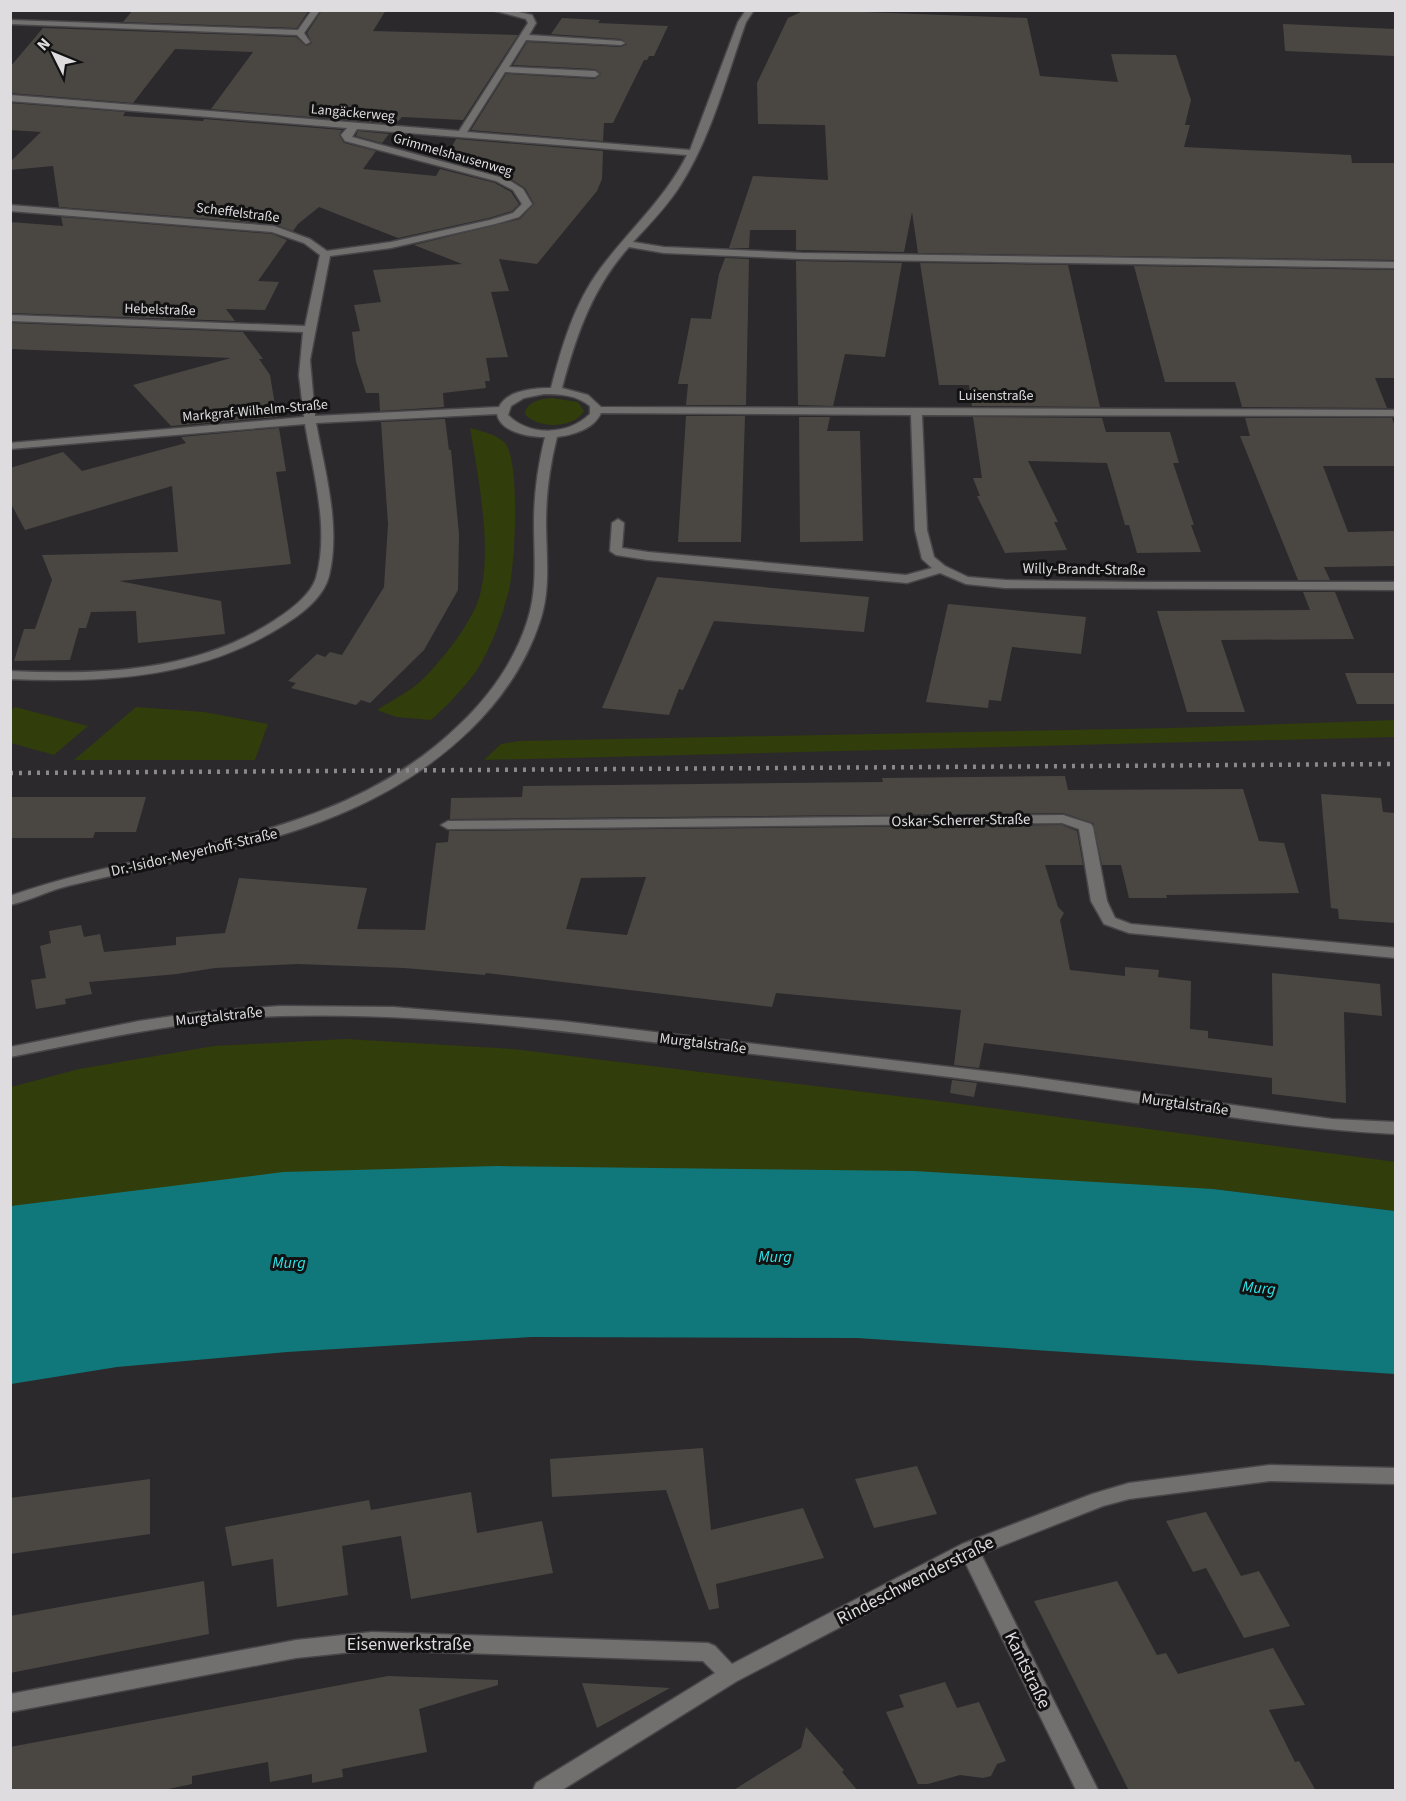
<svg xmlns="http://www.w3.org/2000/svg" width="1406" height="1801" viewBox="0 0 1406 1801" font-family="'Source Sans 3',sans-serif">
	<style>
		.green { fill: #313d0b }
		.water { fill: #10787a }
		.building { fill: #4a4743; fill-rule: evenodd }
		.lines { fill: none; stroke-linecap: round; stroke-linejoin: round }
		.minor-casing { stroke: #484648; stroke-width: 3 }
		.minor { fill: #72706f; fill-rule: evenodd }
		.rail { stroke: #8b898c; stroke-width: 4.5; stroke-dasharray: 3 6; stroke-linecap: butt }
		.labels { text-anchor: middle; stroke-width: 6; stroke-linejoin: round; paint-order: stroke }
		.far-street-label { font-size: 14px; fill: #dedcde; stroke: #131213 }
		.street-label { font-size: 15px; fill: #dedcde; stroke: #131213 }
		.water-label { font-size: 16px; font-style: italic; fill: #2de6e9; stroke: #131213 }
		.near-street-label { font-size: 18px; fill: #dedcde; stroke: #131213 }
	</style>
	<rect width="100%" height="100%" fill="#2b292c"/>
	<path class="green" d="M552 398 578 402 584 411C574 429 537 429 525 414 527 401 541 399 552 398Z
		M470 428C481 431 495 434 504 442 521 458 515 565 509 590 502 617 492 646 477 670 464 688 447 706 431 720L396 717 377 710C392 700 411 691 423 679 442 660 469 626 478 601 494 554 478 476 470 428Z
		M15 707 88 726 54 755 11 743V710Z
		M136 707 204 712 268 724 255 760H74Z
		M1396 720 1395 737 484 760 501 744 518 741 1173 728Z
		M346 1039 513 1049 946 1102 1396 1162 1395 1211 1213 1189 11 1206V1087L79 1069 214 1046Z"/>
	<path class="water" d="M496 1166 914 1171 1213 1189 1395 1211V1374L857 1338 531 1337 287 1352 117 1367 11 1384V1206L283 1172Z"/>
	<path class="building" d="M133 10H309L297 28 123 22Z
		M322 10H386L373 31 518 35 463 120 402 117 396 124 211 109 253 52 175 49 133 103 10 93V67L43 28 296 37 306 46 312 43 307 33Z
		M836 11 1027 18 1040 76 1118 82 1111 54 1176 55 1191 100 1185 125H1190L1184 147 1351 155 1352 163H1395V260L918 253 912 212 904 252 796 250V230H750L749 248H729L753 176 828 180 825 125 758 124 757 83 788 18 801 12Z
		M562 18 600 20 598 23 668 26 654 56H649L647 60H644L613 123H604L603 141 471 130 506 74 595 79 601 74 595 69 513 65 527 42 621 47 627 44 621 39 551 34Z
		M1283 24 1395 29V56L1285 51Z
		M10 103 125 112 123 116 203 121 204 119 342 130 339 135 344 143 376 151 363 169 436 176 440 169 495 183 511 192 519 204 512 211 489 218 398 238 319 207 298 224 293 231 274 224 59 207 53 166 10 170V162L41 132 10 130Z
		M358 131 389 134 382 143 356 136Z
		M456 139 603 151 602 179 597 191 537 264 499 259 509 291 491 292 508 357 486 358 490 381H485L486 388 443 393 444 407 380 411 379 393H366L356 362 352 332 360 331 354 305 381 302 373 270 462 264 414 245 520 219 534 204 525 188 508 177 445 160Z
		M61 217 272 234 287 240 258 281 279 282 265 310 226 309 235 321 10 313V222L63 226Z
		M725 258 749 259 746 405H686L688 384H678L691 318 711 319 719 274Z
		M796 261 902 263 885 357 845 354 833 406 798 405Z
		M920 263 1068 265 1100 407 972 406 969 385H939Z
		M1134 266 1395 270V378H1375L1387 408 1242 407 1235 382H1165Z
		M10 323 243 332 263 359H259L270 375 277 417 171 426 133 385 231 358 10 349Z
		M686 416H745L741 542H678Z
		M799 417H830L827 431H860L863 541 800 542Z
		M973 417 1102 418 1106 432H1170L1179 463H1173L1194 525H1191L1201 552 1137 553 1129 525H1125L1107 463 1028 461 1058 522H1054L1067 550 1005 553 977 496H980L973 478H982Z
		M1245 418H1392L1395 427V466H1323L1348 532 1395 531V566L1324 567 1330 580H1298L1240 436H1250Z
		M445 419 449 450H451L459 534 458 590 424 650 370 703 361 700 356 705 291 688 296 683 288 681 317 654 325 657 330 652 342 655 384 587 388 524 381 422Z
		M279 428 286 471 276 472 291 564 119 581 221 601 225 634 138 643 136 611 91 612 86 628H79L70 660 14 661 24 629H35L52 580 42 555 178 552 172 486 25 530 10 502V468L63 452 82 471 186 443 181 437Z
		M657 577 869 597 864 632 714 621 683 690 679 689 669 715 602 708Z
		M1303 592H1335L1354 639 1221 640 1245 712H1187L1157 611 1310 610Z
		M948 604 1086 617 1081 654 1012 647 1001 701 989 700 988 708 926 702Z
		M1345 673H1395V704H1357Z
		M1065 776 1068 790 1243 789 1259 841 1284 843 1299 893 1166 895 1167 898H1129L1121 865H1102L1093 823 1063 813 450 819 451 798 522 797 523 786 883 782 882 778Z
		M1321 794 1381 798 1383 812 1395 813V923L1339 919 1338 909 1331 908Z
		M10 797H146L136 832H95L93 838H10Z
		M1062 825 1077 831 1083 865H1045L1058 907 1064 913 1060 920 1070 970 1125 976V967L1159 970 1158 977 1191 981 1190 1029 1208 1031V1038L1273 1046 1272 973 1380 984 1382 1016 1344 1012 1346 1103 1272 1094V1078L984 1043 979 1068 954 1065 961 1010 776 993 772 1007 486 973 485 975 404 968 298 964 215 968 177 974 89 982 92 994 65 999 66 1004 36 1009 31 980 46 978 40 946 51 943 49 931 81 925 84 937 100 934 104 952 176 945V937L225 933 239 878 367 888 357 929 425 930 436 843 448 842 449 831ZM646 877 627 935 566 929 581 878Z
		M952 1080 977 1083 974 1097 950 1093Z
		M703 1448 711 1530 803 1508 824 1558 716 1584 719 1608 709 1610 666 1490 552 1497 550 1459Z
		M917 1466 937 1514 874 1528 855 1479Z
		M150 1479V1534L10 1554V1498Z
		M471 1492 477 1533 542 1521 553 1573 411 1599 401 1536 342 1546 348 1595 277 1607 273 1559 232 1566 225 1527 369 1500 371 1510Z
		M1206 1512 1241 1576 1259 1571 1290 1626 1244 1638 1206 1568 1193 1572 1166 1521Z
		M204 1581 209 1634 10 1673V1616Z
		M1117 1581 1157 1655 1166 1653 1178 1674 1273 1648 1305 1705 1269 1710 1295 1762 1299 1761 1316 1791H1129L1034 1601Z
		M388 1676 498 1680V1685L419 1709 427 1752 342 1769 343 1777 312 1783V1774L270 1782 268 1762 192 1776V1784L159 1791H10V1747Z
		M945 1682 957 1708 979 1702 1006 1761 997 1764 991 1776 983 1778 960 1775 928 1784H918L886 1712 904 1707 899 1695Z
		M582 1683 670 1688 597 1728Z
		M806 1727 844 1770 842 1772 858 1791H732L801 1748Z"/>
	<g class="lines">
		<defs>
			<path id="minor" d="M312 10H320L304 33 310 42 306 44 297 35 10 24V20L298 30Z
				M492 10H510L532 15 536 23 529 35 621 41 625 43 621 45 526 40 509 67 595 71 599 74 595 77 505 72 467 132 690 150 738 22 746 10H754L746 22C726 78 711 139 678 189 665 208 649 225 633 242L664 247 802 253 1396 262V268L802 259 664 253 629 247C592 288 576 336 562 388L588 395 601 407 1396 410V416L922 415 927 530 934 557 945 566 968 577 1005 580 1137 582H1396V590L1005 588 966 584 940 573 907 583 648 560 616 555 610 551 612 523 618 519 624 523 622 548 648 552 906 575 932 568 922 559 915 530 911 415 601 413C594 429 573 435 557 437 550 465 546 493 546 522 546 555 551 589 540 621 527 662 501 700 470 730 367 829 239 847 106 877 90 881 73 884 57 889 42 894 27 901 10 905V896C163 842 334 845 458 726 489 697 514 662 527 622 538 590 534 555 534 523 534 494 538 465 545 437 529 437 500 432 497 414L316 423C325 472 341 527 329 576 324 596 303 613 287 623 204 678 107 683 10 679V671C102 675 196 672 275 620 290 610 310 596 316 578 330 529 313 472 305 424L10 449V443L304 417 299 375 303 332 10 321V315L305 326 320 255 304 243 272 232 10 211V205L274 226 310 239 327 251 391 242 490 220 513 213 522 204 513 190 496 181 345 141 341 135 347 128 10 101V95L459 131 528 23 526 19ZM357 129 687 155C665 199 629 230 600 269 574 304 562 346 551 388 535 388 507 390 499 407L315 416 310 360 330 256 391 248 495 224 519 217 532 204 523 189 507 179 352 137ZM544 394C561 394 576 395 590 406V414C568 435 530 437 508 415L511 406 524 398Z
				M1063 815 1091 824 1093 827 1107 901 1115 918 1131 924 1396 948V958L1129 933 1104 924 1091 901 1079 829 1062 823 448 829 441 825 448 821Z
				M280 1006 393 1007 562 1021 1018 1075 1332 1119 1396 1122V1134C1288 1129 1182 1109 1076 1094 948 1075 820 1062 693 1047 556 1030 418 1012 281 1016 189 1019 100 1039 10 1057V1047L139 1021 200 1012Z
				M1270 1465 1396 1468V1484L1270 1481 1129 1499 1103 1506 981 1554 1098 1790H1076L965 1562 737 1681 562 1790H533L536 1783 715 1673 703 1661 372 1650 296 1658 10 1712V1694L296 1640 372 1632 708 1643 715 1646 732 1664 962 1544 1092 1494 1129 1483Z"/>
		</defs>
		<use href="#minor" class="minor-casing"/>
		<use href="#minor" class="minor"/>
		<path class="rail" d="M10 773 1396 764"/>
	</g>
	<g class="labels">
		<g class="far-street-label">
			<text transform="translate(353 112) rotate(5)" y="5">Langäckerweg</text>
			<text transform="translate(453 154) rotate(16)" y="5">Grimmelshausenweg</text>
			<text transform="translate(238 212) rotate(7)" y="5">Scheffelstraße</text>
			<text transform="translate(160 309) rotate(2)" y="5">Hebelstraße</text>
			<text x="996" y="400">Luisenstraße</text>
			<text transform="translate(255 410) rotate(-5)" y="5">Markgraf-Wilhelm-Straße</text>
		</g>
		<g class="street-label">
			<text transform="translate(1084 569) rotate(1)" y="5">Willy-Brandt-Straße</text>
			<text transform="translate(961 820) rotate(-1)" y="5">Oskar-Scherrer-Straße</text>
			<text transform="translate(194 852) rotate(-13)" y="5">Dr.-Isidor-Meyerhoff-Straße</text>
			<text transform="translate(219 1016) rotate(-6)" y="5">Murgtalstraße</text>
			<text transform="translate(703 1043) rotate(7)" y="5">Murgtalstraße</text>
			<text transform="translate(1185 1104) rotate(8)" y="5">Murgtalstraße</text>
		</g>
		<g class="water-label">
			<text x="775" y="1262">Murg</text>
			<text x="289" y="1268">Murg</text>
			<text transform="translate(1259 1287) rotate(5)" y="6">Murg</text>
		</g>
		<g class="near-street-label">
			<text transform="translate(915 1580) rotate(-27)" y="6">Rindeschwenderstraße</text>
			<text x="409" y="1650">Eisenwerkstraße</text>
			<text transform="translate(1028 1670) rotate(64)" y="6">Kantstraße</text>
		</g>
	</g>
	<rect width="1406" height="1801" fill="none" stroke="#dedcde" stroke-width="24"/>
	<g transform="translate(54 54) rotate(313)" stroke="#131213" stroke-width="4.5" paint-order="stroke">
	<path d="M0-4.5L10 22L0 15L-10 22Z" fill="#dedcde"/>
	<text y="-9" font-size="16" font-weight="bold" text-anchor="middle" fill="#dedcde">N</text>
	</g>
</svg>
